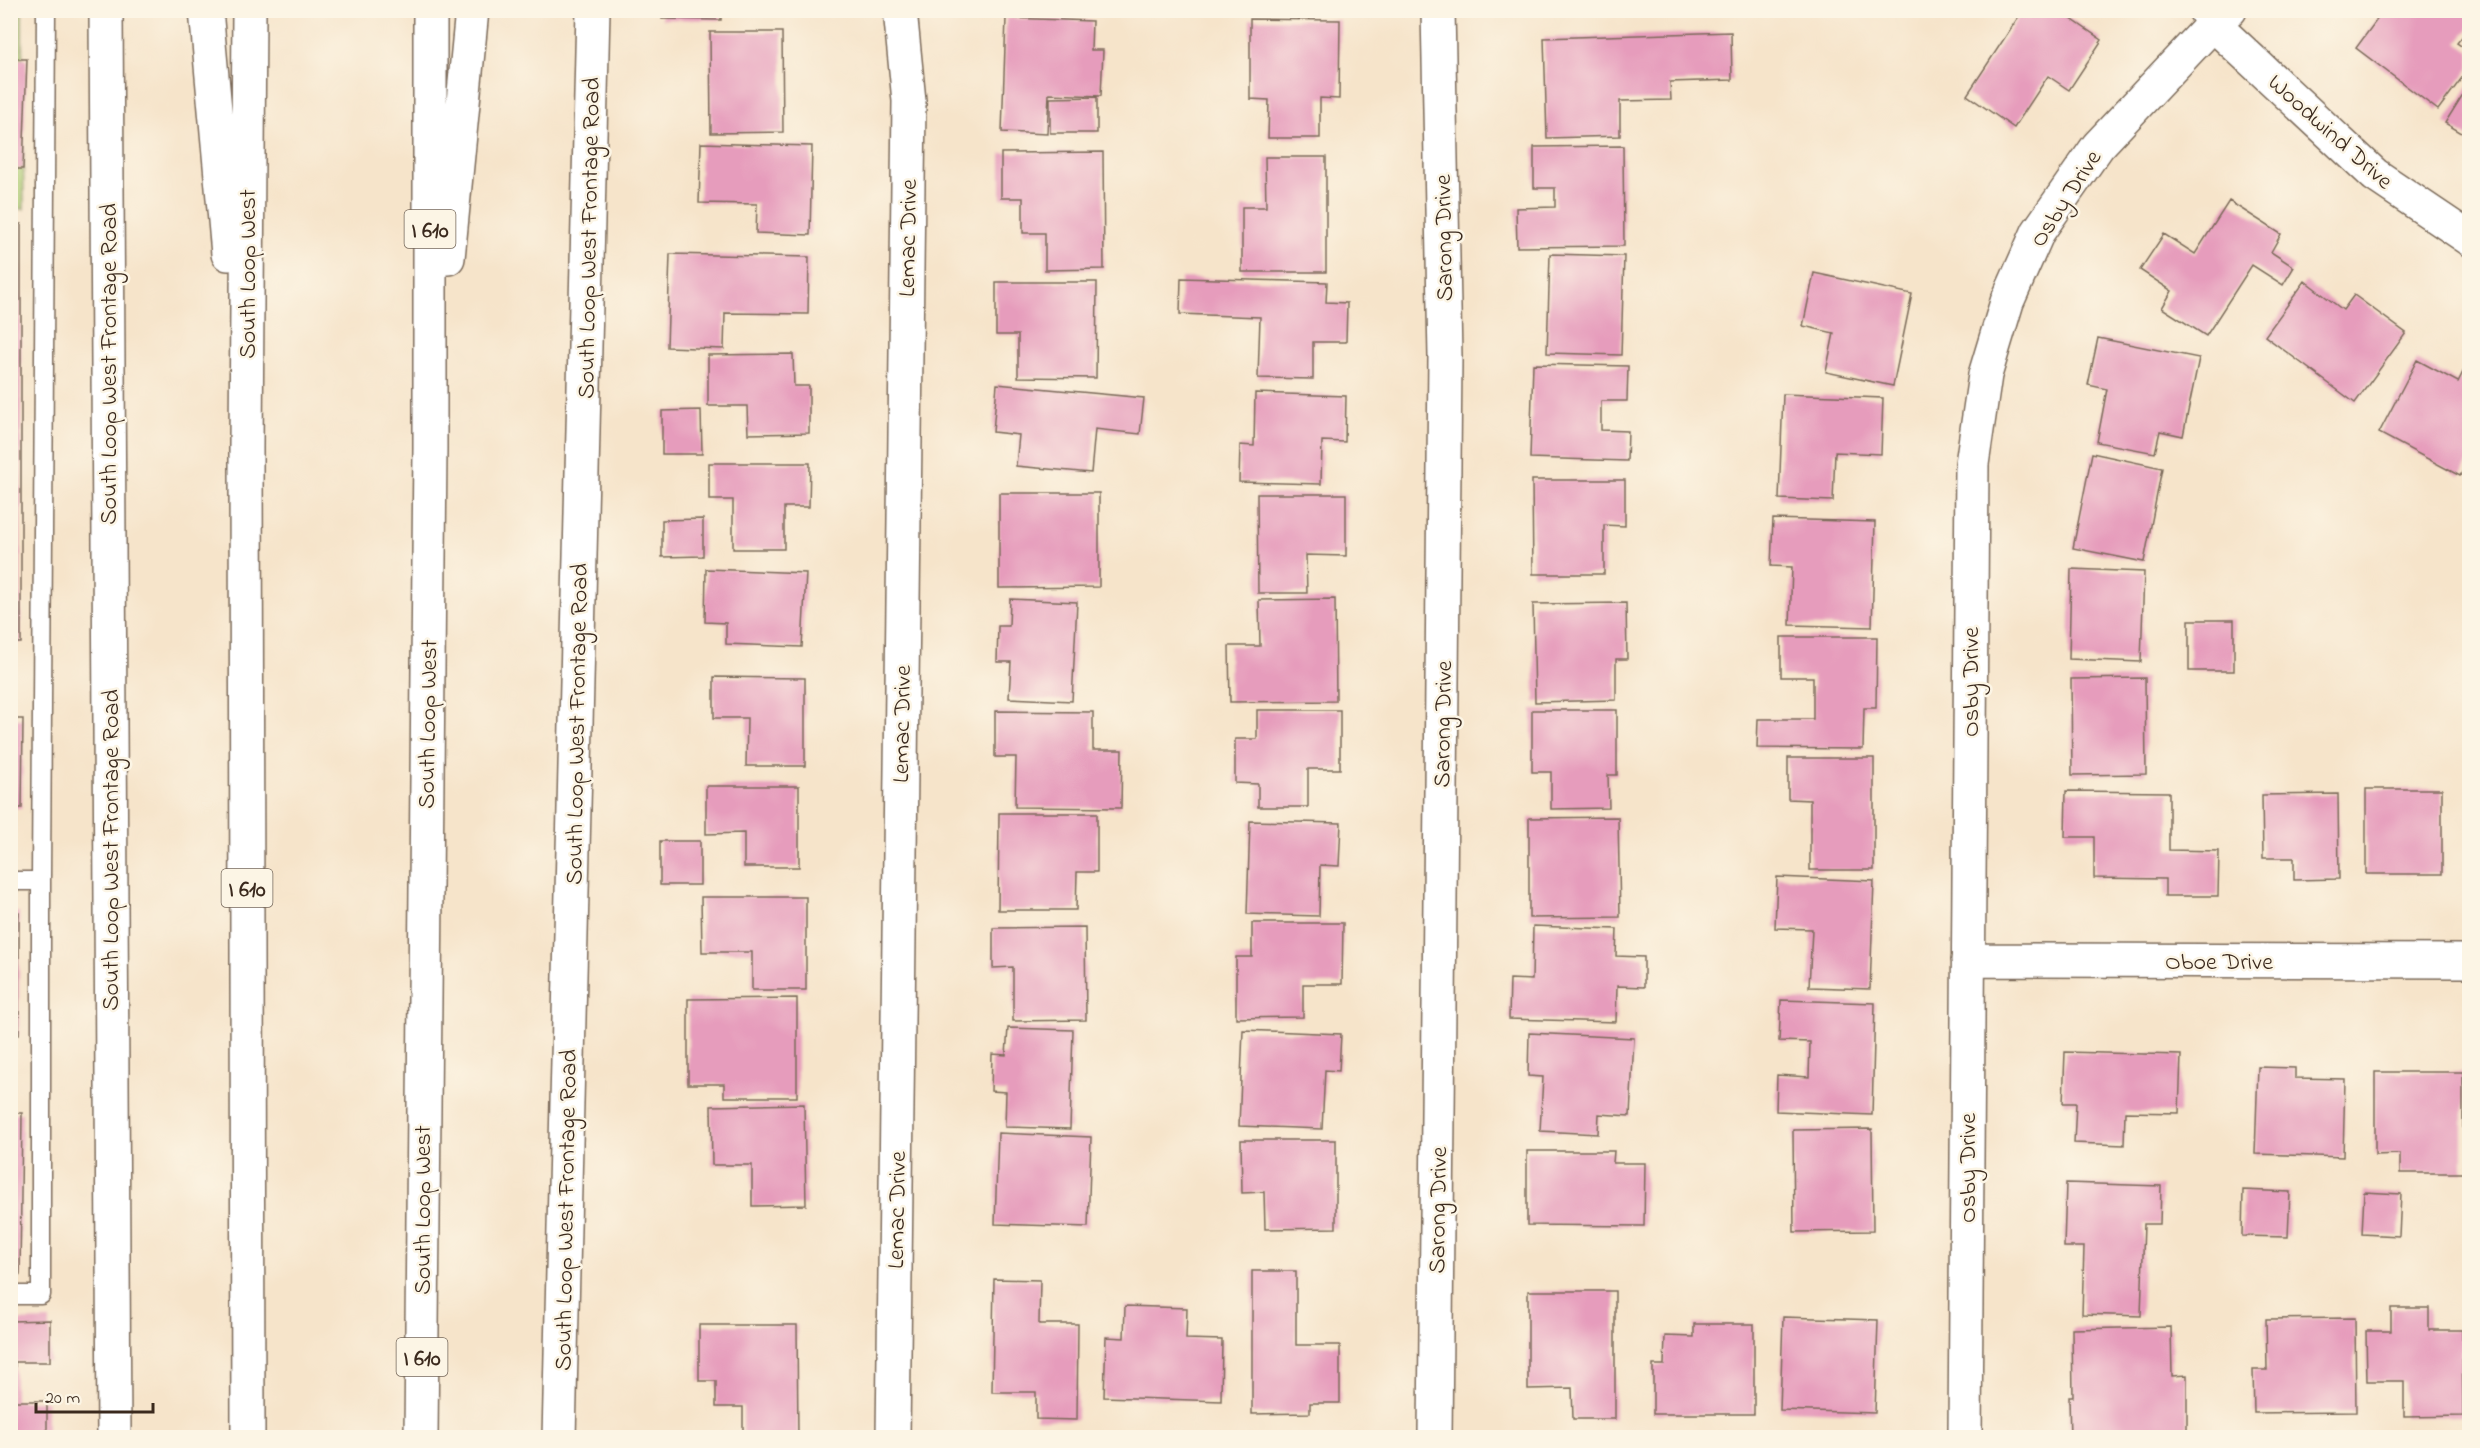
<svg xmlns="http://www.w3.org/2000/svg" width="2480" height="1448" viewBox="0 0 2480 1448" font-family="'Indie Flower',sans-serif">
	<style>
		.green { fill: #adcc74; stroke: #747b49; stroke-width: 1.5 }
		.building { fill: #e69cbc }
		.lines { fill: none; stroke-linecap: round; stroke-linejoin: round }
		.service-casing { stroke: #7c6b5a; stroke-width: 21 }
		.minor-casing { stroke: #7c6b5a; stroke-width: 36 }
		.secondary-casing { stroke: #7c6b5a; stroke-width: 36 }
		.motorway-casing { stroke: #7c6b5a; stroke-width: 36 }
		.service { stroke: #fff; stroke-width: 18 }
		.minor { stroke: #fff; stroke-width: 33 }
		.secondary { stroke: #fff; stroke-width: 33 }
		.motorway { stroke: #fff; stroke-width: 33 }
		.labels { text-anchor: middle; stroke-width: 5; stroke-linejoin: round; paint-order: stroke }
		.shield { fill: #fcf5e5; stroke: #75675a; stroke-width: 1.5 }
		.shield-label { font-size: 22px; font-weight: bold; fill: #3b2a1e }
		.street-label { font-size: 24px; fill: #3b2a1e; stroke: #fcf5e5 }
	</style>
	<rect width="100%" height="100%" fill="#fcf5e5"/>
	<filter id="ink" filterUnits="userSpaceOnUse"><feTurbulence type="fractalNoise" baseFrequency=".0167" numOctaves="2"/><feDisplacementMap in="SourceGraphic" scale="12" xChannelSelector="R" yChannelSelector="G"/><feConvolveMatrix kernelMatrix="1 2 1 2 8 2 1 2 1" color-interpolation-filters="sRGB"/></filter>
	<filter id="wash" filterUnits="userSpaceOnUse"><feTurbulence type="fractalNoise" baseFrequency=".008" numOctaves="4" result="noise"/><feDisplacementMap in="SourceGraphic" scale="24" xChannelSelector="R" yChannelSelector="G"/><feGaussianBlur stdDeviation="1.35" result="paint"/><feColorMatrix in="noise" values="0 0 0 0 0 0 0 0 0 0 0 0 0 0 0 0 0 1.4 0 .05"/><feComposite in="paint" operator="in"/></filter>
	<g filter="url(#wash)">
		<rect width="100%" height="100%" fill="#f6e4ca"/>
		<path class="green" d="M11 11H22L24 209 11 208Z"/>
		<g id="blocks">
			<path class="building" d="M662 10H721V20L662 19Z
				M2023 10H2058L2102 40 2069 90 2048 76 2014 128 1967 95Z
				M2384 10H2470V27L2457 43 2470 52V67L2438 110 2356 48Z
				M1006 18 1092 21 1091 50H1103L1101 96 1049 94 1047 134 1002 132Z
				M1250 19 1340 20 1339 99 1320 98V138H1268L1269 100 1250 99Z
				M710 32H782L783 132 711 133Z
				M1731 32 1732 80 1670 82 1671 100 1620 101V136L1547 138 1544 38Z
				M10 59H27L23 169H10Z
				M2470 83V138L2445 123Z
				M1097 97V133H1050V98Z
				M701 143 812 146 810 235 756 233 757 204 699 203Z
				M1623 146 1624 246 1517 247 1516 208 1555 207V188H1534V147Z
				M1103 152 1104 269 1045 270V233H1023V198H1001V153Z
				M1265 157H1326V272H1242V207H1266Z
				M2229 201 2281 234 2271 252 2294 267 2283 285 2252 265 2206 336 2162 308 2172 291 2140 270 2164 234 2195 254Z
				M10 224H21V643H10Z
				M670 254 809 257 808 314 725 313 724 349 667 347Z
				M1550 254 1624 256 1621 355 1547 353Z
				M1814 273 1912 294 1893 386 1826 372 1834 333 1803 326Z
				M1181 278 1327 282 1326 302 1347 303 1346 342H1313V379L1258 378 1260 317 1180 314Z
				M2305 281 2343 310 2354 295 2406 333 2355 403 2265 336Z
				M996 282H1097L1096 378 1018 377V335H996Z
				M2098 338 2199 358 2183 436 2160 431 2155 453 2097 442 2107 389 2088 385Z
				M793 354 794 386H809V433L748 434 747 406H708V355Z
				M2417 360 2458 382 2466 366 2470 368V459L2460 476 2379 433Z
				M1533 364 1628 366 1627 401H1601V430L1628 431 1627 461 1530 458Z
				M997 384 1144 398 1140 434 1095 429 1091 473 1016 466 1019 435 993 432Z
				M1255 393 1346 396 1345 442 1322 441 1321 484 1239 482 1240 445 1254 446Z
				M1783 394 1883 398 1881 454 1835 452 1833 501 1779 499Z
				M701 410 702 454H662V411Z
				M2092 453 2162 468 2144 562 2073 548Z
				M709 463H810L809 507H784V549H733V500H709Z
				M1532 480H1625V526L1604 525V574H1533Z
				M999 493H1099V587L999 588Z
				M1257 494H1346V556L1306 555 1307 593H1258Z
				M703 519V556L662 557V520Z
				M1773 519 1875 522 1872 627 1790 625 1792 567 1771 566Z
				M706 569 806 573 802 647 726 644V623L705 622Z
				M2071 569 2144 572 2141 662 2069 659Z
				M1010 599 1077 602 1072 701 1009 698 1011 662H997L998 626H1009Z
				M1335 599 1336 701 1230 702 1229 646H1260L1259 600Z
				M1626 603 1627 659H1616V700L1535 702 1533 604Z
				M2189 620H2234V671H2189Z
				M1781 637H1877L1876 708H1864L1863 749 1757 748 1758 719H1813V677H1781Z
				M714 677 805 678V766H746L747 718H714Z
				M2145 678 2146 774 2072 775 2071 679Z
				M1257 710H1340V769H1308V807H1258V784L1235 783V739H1257Z
				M1532 710H1617V775H1608L1609 808 1551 809V772H1532Z
				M995 711 1093 712V750H1122L1121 808 1015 807 1016 757H995Z
				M10 719H23L22 808H10Z
				M1788 758H1874V870H1810V800L1788 799Z
				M706 786H799V867H744V833L706 834Z
				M2366 789H2442V874H2366Z
				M2066 791 2169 792V850L2219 851 2218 896H2165V879L2094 878V837H2065Z
				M2338 794 2339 879 2294 880V858H2263L2262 795Z
				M999 813H1097V872H1077L1076 910H998Z
				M1618 817 1620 917 1529 918V818Z
				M1250 821 1341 823 1339 866 1320 865 1319 916 1247 914Z
				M660 841H700V885H660Z
				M1777 877 1874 881 1870 989 1809 987 1812 929 1775 928Z
				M701 897H806V990H752V952H702Z
				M10 912H19V1035H10Z
				M1252 923H1343L1342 984H1303V1017L1236 1018V957H1252Z
				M1533 926 1617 929 1616 956 1644 957V987L1617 986 1616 1022 1509 1019 1510 979 1532 980Z
				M1085 927 1086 1020 1013 1021V967L993 968V928Z
				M797 998V1097H724V1084H688V999Z
				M1781 1000 1875 1003 1872 1115 1776 1111 1777 1075 1809 1077 1810 1042 1779 1041Z
				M1008 1028 1073 1030 1070 1129 1005 1127 1006 1092 991 1091 992 1054 1006 1055Z
				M1243 1030 1341 1034 1339 1071 1325 1070 1322 1129 1239 1126Z
				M1529 1033 1634 1038 1630 1116 1599 1114 1598 1134 1540 1131 1543 1077 1528 1076Z
				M2065 1052 2181 1055 2179 1113 2125 1112 2124 1145 2074 1143 2076 1103H2063Z
				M2258 1067 2295 1068V1078L2345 1079 2343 1157 2255 1154Z
				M2375 1072H2463V1173H2400V1154L2375 1155Z
				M804 1104 806 1205 752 1206V1165H712L711 1106Z
				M10 1113H22L20 1275 10 1274Z
				M1872 1129 1873 1231 1794 1232 1793 1130Z
				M998 1133 1091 1137 1088 1227 995 1224Z
				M1241 1140H1336V1228L1265 1229 1264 1192 1242 1193Z
				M1527 1151H1614L1613 1163H1645L1644 1226 1527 1225Z
				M2066 1183 2161 1186 2160 1224H2144L2141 1316 2082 1314 2084 1247H2064Z
				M2243 1190 2290 1192 2288 1237 2242 1236Z
				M2364 1192 2401 1194 2399 1236 2362 1234Z
				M1252 1271H1296V1345H1340V1403H1310V1413L1252 1414Z
				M994 1279 1040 1280 1039 1324H1078L1077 1420 1036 1419V1392H992Z
				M1528 1291H1615V1419H1573L1572 1388 1528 1389Z
				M1125 1306 1187 1308 1186 1339 1222 1340 1221 1401 1104 1397 1106 1337 1124 1338Z
				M2391 1308H2429V1330H2462L2463 1416 2404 1417V1381H2367L2366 1331H2391Z
				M1783 1317 1878 1320 1875 1413 1780 1410Z
				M2355 1318 2356 1412 2254 1413 2253 1370H2267L2266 1319Z
				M50 1320V1362H15V1401H47V1438H10V1321Z
				M1694 1324H1754V1414H1653V1365H1664L1665 1336 1694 1337Z
				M699 1325H797L798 1438H743V1407H716V1381H699Z
				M2171 1327 2172 1376 2187 1375V1438H2070L2069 1397H2073L2072 1329Z"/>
		</g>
	</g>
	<g filter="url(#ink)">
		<use href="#blocks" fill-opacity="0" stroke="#7c6b5a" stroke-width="1.5"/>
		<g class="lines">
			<defs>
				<path id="service" d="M10 881H41
					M10 1295H41V881L46 10"/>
				<path id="minor" d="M2205 10 2213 24 2375 175 2470 239
					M1968 960 2470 961
					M893 1438 909 101 900 10
					M1435 1438 1445 357 1438 10
					M1965 1438 1972 464 1985 375 2007 302 2038 232 2098 146 2213 24 2230 10"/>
				<path id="secondary" d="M106 10 114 1438
					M559 1438 593 10"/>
				<path id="motorway" d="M206 10 228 254
					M448 258 472 10
					M248 1438 246 447 249 10
					M421 1438 430 448V10"/>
			</defs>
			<use href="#service" class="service-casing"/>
			<use href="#minor" class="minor-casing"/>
			<use href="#secondary" class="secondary-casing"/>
			<use href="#motorway" class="motorway-casing"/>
			<use href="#service" class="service"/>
			<use href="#minor" class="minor"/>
			<use href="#secondary" class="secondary"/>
			<use href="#motorway" class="motorway"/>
		</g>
	</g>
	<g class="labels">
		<g class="shield">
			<rect x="404.5" y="210" width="51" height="38" rx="4.5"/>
			<rect x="221.5" y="869" width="51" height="38" rx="4.5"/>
			<rect x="396.5" y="1338" width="51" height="38" rx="4.5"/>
		</g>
		<g class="shield-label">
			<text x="430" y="237">I 610</text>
			<text x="247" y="896">I 610</text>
			<text x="422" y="1365">I 610</text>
		</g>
		<g class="street-label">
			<text transform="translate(2331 131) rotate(42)" y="8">Woodwind Drive</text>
			<text transform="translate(2065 198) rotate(-57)" y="8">Osby Drive</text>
			<text transform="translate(588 238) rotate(-89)" y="8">South Loop West Frontage Road</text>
			<text transform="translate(907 238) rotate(-89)" y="8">Lemac Drive</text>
			<text transform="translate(1443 238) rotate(-91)" y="8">Sarong Drive</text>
			<text transform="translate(247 274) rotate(-90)" y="8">South Loop West</text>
			<text transform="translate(108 364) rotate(-90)" y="8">South Loop West Frontage Road</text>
			<text transform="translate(1970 682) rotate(-90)" y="8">Osby Drive</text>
			<text transform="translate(427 724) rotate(-89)" y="8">South Loop West</text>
			<text transform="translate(576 724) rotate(-89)" y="8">South Loop West Frontage Road</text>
			<text transform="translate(901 724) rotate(-89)" y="8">Lemac Drive</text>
			<text transform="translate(1442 724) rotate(-89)" y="8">Sarong Drive</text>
			<text transform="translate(110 850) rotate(-90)" y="8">South Loop West Frontage Road</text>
			<text x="2219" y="969">Oboe Drive</text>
			<text transform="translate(1967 1168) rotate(-90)" y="8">Osby Drive</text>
			<text transform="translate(422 1210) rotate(-90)" y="8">South Loop West</text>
			<text transform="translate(565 1210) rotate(-89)" y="8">South Loop West Frontage Road</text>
			<text transform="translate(896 1210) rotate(-89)" y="8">Lemac Drive</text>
			<text transform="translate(1437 1210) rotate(-89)" y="8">Sarong Drive</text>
		</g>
	</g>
	<rect width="2480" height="1448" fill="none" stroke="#fcf5e5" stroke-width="36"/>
	<path d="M36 1403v9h117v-9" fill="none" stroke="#3b2a1e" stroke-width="3"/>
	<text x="45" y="1403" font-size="18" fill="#3b2a1e" stroke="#fcf5e5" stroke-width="4.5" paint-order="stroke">20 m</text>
</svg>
